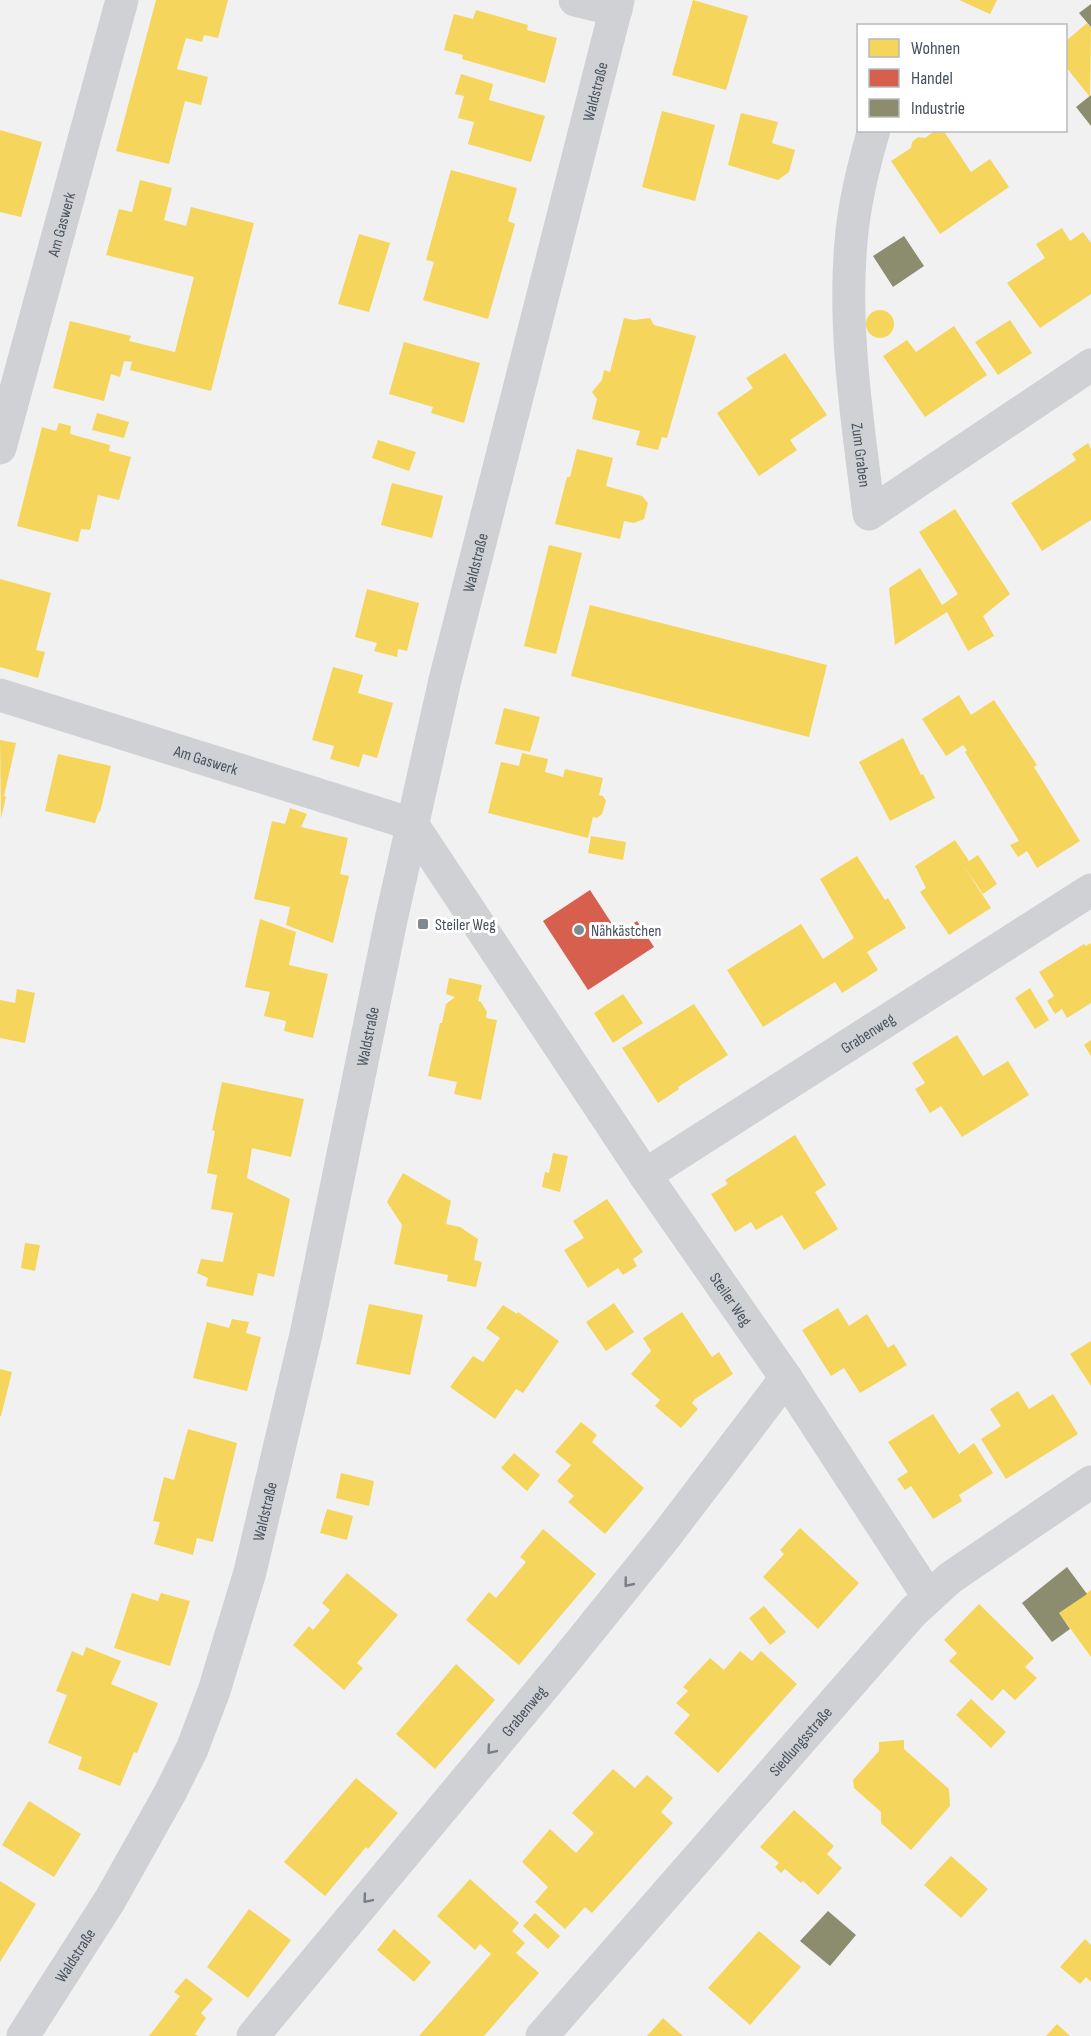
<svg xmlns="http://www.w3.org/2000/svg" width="1091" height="2036" viewBox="0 0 1091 2036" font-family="'Sofia Sans Condensed',sans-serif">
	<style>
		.homes { fill: #f6d55c }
		.shops { fill: #d6604d }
		.industry { fill: #8c8c6e }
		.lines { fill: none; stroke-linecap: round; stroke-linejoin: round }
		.minor { stroke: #cfd1d4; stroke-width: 33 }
		.oneway { stroke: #777e87 }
		.poi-dot { fill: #828991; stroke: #fff; stroke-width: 2 }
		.labels { text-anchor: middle; stroke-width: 6; stroke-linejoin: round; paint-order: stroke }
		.street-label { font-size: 16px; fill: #47515e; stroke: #fff }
		.poi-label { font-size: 16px; fill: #47515e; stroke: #fff; text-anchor: start }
	</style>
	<rect width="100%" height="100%" fill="#f1f1f1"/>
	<path class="homes" d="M156 0H228L218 38 204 35 202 42 186 38 177 69 208 77 201 105 185 101 169 164 116 151Z
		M693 0 748 16 726 90 672 75Z
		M959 0H997L990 14Z
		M476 10 528 25 527 30 557 38 545 83 462 59 463 55 444 50 454 14 473 19Z
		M1087 23 1091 27 1090 97 1066 67V41Z
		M461 74 493 84 489 100 545 116 531 162 468 144 474 122 458 118 464 96 455 94Z
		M662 111 715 125 695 201 642 187Z
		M741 113 778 122 772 143 795 150 789 172 778 180 728 165Z
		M0 130 42 142 21 217 0 212Z
		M936 130H943L971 172 990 159 1009 187 940 234 891 161 911 148 912 142 918 137 925 138Z
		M451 170 517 188 508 221 515 224 488 319 423 300 434 262 426 260Z
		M140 180 172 188 164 220 186 226 191 207 254 223 211 391 130 370 132 362 124 361 120 377 111 374 104 401 53 388 70 321 131 336 129 341 175 352 194 277 106 255 119 209 132 212Z
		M1062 228 1070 241 1083 232 1091 243V294L1040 328 1007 283 1045 258 1036 244Z
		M359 234 390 243 369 312 338 304Z
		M866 324a14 14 0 1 1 28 0a14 14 0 1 1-28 0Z
		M624 318 634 320 650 318 654 325 696 336 667 438 662 437 658 450 636 445 640 431 592 419 597 399 592 392 602 380 604 370 610 372Z
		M1010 320 1032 353 998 375 975 342Z
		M954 326 987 375 925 417 883 356 907 340 916 352Z
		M404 342 480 363 464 423 431 413 433 407 389 394Z
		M785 353 827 415 790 440 797 450 759 476 717 413 753 388 746 378Z
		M97 413 129 422 124 438 92 430Z
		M59 423 71 426 70 434 110 445 109 451 131 457 119 500 98 495 90 530 81 529 78 542 17 526 42 427 56 431Z
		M378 440 416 452 409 471 372 458Z
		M1088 443 1091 449V520L1042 551 1011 503 1076 460 1072 454Z
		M577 449 613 458 606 486 642 496 648 503 644 519 634 523 624 521 620 539 555 524 567 477H570Z
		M392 483 443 496 432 538 381 525Z
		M955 509 1010 594 983 616 994 636 968 651 947 612 895 645 889 588 920 568 942 605 958 594 919 532Z
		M549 545 582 553 556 654 524 646Z
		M0 579 51 593 36 650 45 652 38 678 0 667Z
		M367 589 419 603 407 651 398 649 397 657 374 651 377 643 355 637Z
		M590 605 827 665 809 737 571 676Z
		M333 667 363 675 358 693 393 703 377 758 363 754 359 767 330 759 334 746 312 740Z
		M959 695 971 715 994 700 1037 765 1034 767 1080 841 1037 868 1027 851 1018 857 1010 845 1019 841 965 752 967 750 963 745 946 756 922 719Z
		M504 708 540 717 530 752 495 744Z
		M903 738 921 775 923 774 935 798 890 821 859 762Z
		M0 740 16 743 4 796 6 797 1 819Z
		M522 753 548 759 545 772 563 777 565 769 603 778 599 795 603 796 606 801 602 814 597 818 593 817 588 838 488 813 501 762 519 766Z
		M58 754 111 766 100 812 99 811 95 823 45 811Z
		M290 808 307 814 301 827 348 838 340 874 349 876 333 943 286 925 290 907 254 899 272 821 285 824Z
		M591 836 626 842 623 860 588 853Z
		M955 840 969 861 978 855 997 884 983 894 963 865 991 908 949 935 920 892 926 888 915 866Z
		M857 856 885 900 888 898 906 928 867 952 878 970 842 993 835 982 763 1027 727 970 801 924 823 959 854 938 820 879Z
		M260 919 296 932 289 965 328 974 313 1038 284 1031 286 1021 264 1016 270 992 245 987Z
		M1091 943V1003L1067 1018 1062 1009 1055 1014 1047 1001 1054 996 1039 972 1084 944 1086 946Z
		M449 978 482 985 478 1001 481 1002 487 1012 486 1018 497 1020 481 1100 454 1094 457 1082 428 1076 440 1023H442L446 1004 455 997 446 994Z
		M1030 988 1049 1020 1035 1029 1015 998Z
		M17 989 35 993 25 1043 0 1038V1000L15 1003Z
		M623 994 643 1023 613 1043 594 1013Z
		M694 1004 728 1055 678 1087 679 1089 658 1103 622 1048Z
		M957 1035 983 1076 1008 1061 1029 1095 962 1137 941 1106 930 1113 915 1089 925 1083 912 1063Z
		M1091 1040V1056L1084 1045Z
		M222 1082 304 1099 291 1157 252 1148 247 1178 290 1199 274 1277 258 1273 253 1296 206 1286 208 1278 197 1273 201 1259 223 1262 233 1213 211 1209 217 1175 207 1173 215 1131 212 1130Z
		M795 1135 826 1185 815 1192 838 1229 804 1250 782 1215 756 1230 751 1222 735 1232 711 1194 728 1184 725 1180Z
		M553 1153 568 1156 560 1192 542 1187 545 1172 549 1173Z
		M403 1173 451 1201 446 1224 460 1227 478 1239 474 1260 482 1262 476 1287 447 1281 448 1275 394 1264 402 1225 387 1202Z
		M607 1199 643 1252 633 1259 637 1266 623 1275 618 1268 588 1288 564 1250 584 1238 573 1221Z
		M25 1243 40 1245 35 1271 21 1268Z
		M614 1303 634 1332 606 1351 586 1322Z
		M369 1304 423 1315 410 1375 356 1364Z
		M503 1305 517 1314 518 1312 559 1341 523 1393 516 1389 495 1419 450 1387 473 1356 483 1362 500 1338 486 1328Z
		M838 1308 849 1326 867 1314 888 1348 894 1344 907 1365 860 1393 844 1368 831 1376 802 1330Z
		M682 1312 712 1357 719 1352 733 1374 695 1399 692 1403 698 1409 681 1428 655 1406 660 1400 631 1374 651 1351 643 1338Z
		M232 1319 249 1322 246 1333 261 1337 247 1391 193 1378 207 1322 229 1328Z
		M1091 1341V1386L1070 1354Z
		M0 1369 12 1372 1 1416H0Z
		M1018 1391 1029 1409 1053 1394 1078 1434 1006 1479 981 1439 1001 1426 990 1409Z
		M933 1414 959 1454 974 1443 993 1473 959 1495 962 1501 933 1519 911 1486 905 1490 897 1479 908 1472 888 1442Z
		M581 1422 597 1435 592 1442 644 1488 605 1534 568 1502 574 1496 557 1481 571 1465 555 1452Z
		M188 1429 237 1443 213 1542 197 1538 193 1555 154 1544 160 1522 153 1521 164 1477 174 1480Z
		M514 1453 540 1475 527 1491 501 1468Z
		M341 1473 374 1481 369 1506 336 1498Z
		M327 1509 353 1516 347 1540 320 1533Z
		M800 1528 859 1583 818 1629 763 1577 784 1554 780 1550Z
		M543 1529 596 1574 519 1665 466 1620 489 1592 496 1598 526 1562 520 1557Z
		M347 1573 398 1615 357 1663 363 1668 344 1690 293 1645 309 1626 313 1630 330 1610 322 1603Z
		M1091 1590V1657L1059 1613Z
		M132 1593 158 1601 161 1593 190 1601 170 1666 114 1648Z
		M979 1604 1034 1658 1025 1667 1037 1678 1015 1700 1003 1689 992 1701 949 1661 957 1653 944 1640Z
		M764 1606 786 1632 770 1645 749 1618Z
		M86 1647 121 1661 111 1684 158 1703 137 1753 134 1752 120 1786 78 1769 82 1757 48 1743 67 1695 56 1691 72 1651 83 1656Z
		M740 1651 752 1661 761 1651 797 1684 718 1773 674 1733 690 1715 676 1703 688 1691 683 1687 710 1658 724 1670Z
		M456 1664 495 1700 435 1769 396 1734Z
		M971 1699 1006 1732 991 1748 956 1715Z
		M904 1740V1749L949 1789 950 1806 911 1850 881 1823V1812L854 1788 853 1780 879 1751V1742Z
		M613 1769 635 1788 647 1775 673 1798 661 1812 673 1823 592 1913 585 1907 565 1929 535 1902 548 1887 522 1862 550 1829 576 1853 594 1833 572 1813Z
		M356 1778 398 1813 368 1849 366 1847 325 1896 284 1862Z
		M29 1801 81 1834 54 1877 2 1845Z
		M794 1810 834 1846 827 1854 842 1868 818 1895 803 1881 801 1883 785 1869 781 1873 775 1867 779 1863 760 1847Z
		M951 1856 988 1889 961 1918 924 1885Z
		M470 1879 519 1923 512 1931 525 1943 516 1953 539 1973 484 2036H419L491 1954 480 1944 475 1950 437 1916Z
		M0 1881 36 1904 0 1962Z
		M249 1909 291 1940 248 1998 207 1967Z
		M535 1913 560 1936 548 1949 523 1926Z
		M394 1929 431 1962 414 1982 377 1950Z
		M759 1931 801 1967 750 2025 708 1988Z
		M1085 1939 1091 1945V1982L1086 1977 1080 1984 1060 1967Z
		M186 1978 213 1999 201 2013 206 2018 195 2034 198 2036H149L180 1996 174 1992Z
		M663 2018 683 2036H647Z
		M1057 2024 1070 2036H1046Z"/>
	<path class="shops" d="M590 890 618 933 637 921 654 947 588 990 543 921Z"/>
	<path class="industry" d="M1091 4V27L1079 13Z
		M1091 95V126L1076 107Z
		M904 236 924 266 893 287 873 256Z
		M1067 1567 1087 1594 1059 1613 1070 1629 1052 1642 1022 1603Z
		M828 1911 856 1935 830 1966 800 1941Z"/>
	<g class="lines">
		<g class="minor">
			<path d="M575 0 616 10"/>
			<path id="s1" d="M874 130C863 167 854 204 851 242 843 331 858 425 869 514L1091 365"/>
			<path id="s2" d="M0 448 122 0"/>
			<path id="s3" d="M0 695 412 824 645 1175 786 1378 928 1596"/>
			<path id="s4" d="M645 1175 1091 890"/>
			<path id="s5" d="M23 2036 110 1900 170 1793 192 1749 214 1691 250 1572 307 1330 391 920 445 680 618 0"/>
			<path id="s6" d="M253 2036 565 1661 665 1537 786 1378"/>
			<path id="s7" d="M542 2036 913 1612 950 1578 1091 1482"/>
		</g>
	</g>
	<defs><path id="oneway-chevron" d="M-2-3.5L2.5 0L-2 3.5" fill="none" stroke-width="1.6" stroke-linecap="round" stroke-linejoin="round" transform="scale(1.5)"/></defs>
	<g class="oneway">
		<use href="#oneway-chevron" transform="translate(628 1583) rotate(129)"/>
		<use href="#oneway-chevron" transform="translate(491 1750) rotate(130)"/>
		<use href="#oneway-chevron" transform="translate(367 1899) rotate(130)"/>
	</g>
	<g class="poi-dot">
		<rect x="417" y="918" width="12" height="12" rx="3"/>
		<circle cx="579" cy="930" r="6"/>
	</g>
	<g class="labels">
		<g class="street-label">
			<text dy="6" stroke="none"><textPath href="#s5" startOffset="2040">Waldstraße</textPath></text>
			<text dy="6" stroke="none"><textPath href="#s2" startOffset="232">Am Gaswerk</textPath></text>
			<text dy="6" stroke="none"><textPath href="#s1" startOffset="328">Zum Graben</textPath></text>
			<text dy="6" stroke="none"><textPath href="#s5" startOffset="1554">Waldstraße</textPath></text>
			<text dy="6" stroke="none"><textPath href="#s3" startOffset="216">Am Gaswerk</textPath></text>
			<text dy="6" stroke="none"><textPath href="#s4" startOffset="264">Grabenweg</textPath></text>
			<text dy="6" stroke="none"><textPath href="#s5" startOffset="1068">Waldstraße</textPath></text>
			<text dy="6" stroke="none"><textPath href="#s3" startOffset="1004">Steiler Weg</textPath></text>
			<text dy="6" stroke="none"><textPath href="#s5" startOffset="582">Waldstraße</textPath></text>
			<text dy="6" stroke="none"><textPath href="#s6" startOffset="423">Grabenweg</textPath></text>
			<text dy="6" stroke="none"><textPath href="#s7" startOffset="392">Siedlungsstraße</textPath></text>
			<text dy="6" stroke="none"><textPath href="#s5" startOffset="96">Waldstraße</textPath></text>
		</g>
		<g class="poi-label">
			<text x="435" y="930">Steiler Weg</text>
			<text x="591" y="936">Nähkästchen</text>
		</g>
	</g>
	<rect x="857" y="24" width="210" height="108" fill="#ffffff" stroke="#b5b9bf" stroke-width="1.5"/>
	<rect x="869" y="39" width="30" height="18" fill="#f6d55c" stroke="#b5b9bf" stroke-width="1.5"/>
	<text x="911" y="54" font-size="18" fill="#47515e">Wohnen</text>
	<rect x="869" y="69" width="30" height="18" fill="#d6604d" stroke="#b5b9bf" stroke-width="1.5"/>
	<text x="911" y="84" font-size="18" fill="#47515e">Handel</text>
	<rect x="869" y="99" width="30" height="18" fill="#8c8c6e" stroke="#b5b9bf" stroke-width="1.5"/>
	<text x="911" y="114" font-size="18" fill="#47515e">Industrie</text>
</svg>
